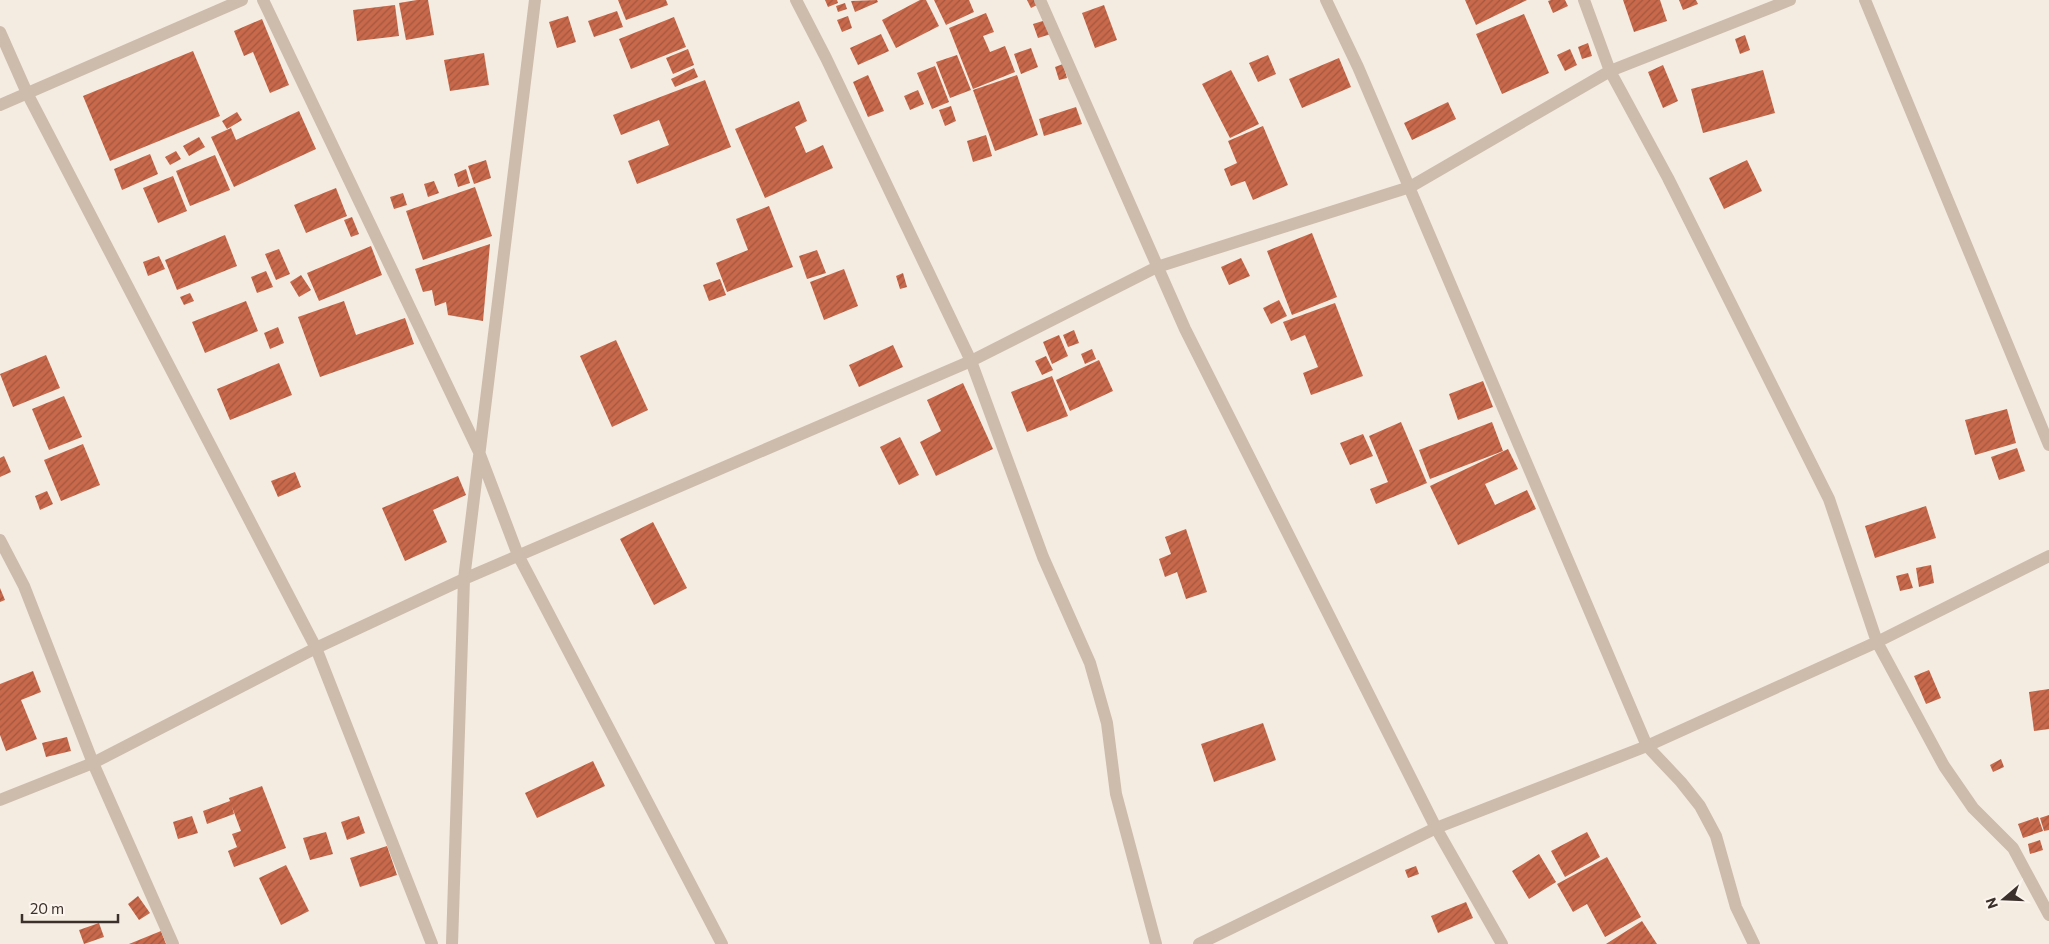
<svg xmlns="http://www.w3.org/2000/svg" width="2049" height="944" viewBox="0 0 2049 944" font-family="Commissioner,sans-serif">
	<style>
		.building { fill: url(#building-hatch) }
		.lines { fill: none; stroke-linecap: round; stroke-linejoin: round }
		.street { stroke: #cdbbac; stroke-width: 12 }
	</style>
	<defs>
		<pattern id="building-hatch" width="6" height="6" patternUnits="userSpaceOnUse" patternTransform="scale(1.25)"><rect width="6" height="6" fill="#c8694b"/><path d="M-1 1l2-2M0 6l6-6M5 7l2-2" fill="none" stroke="#a4573f"/></pattern>
	</defs>
	<rect width="100%" height="100%" fill="#f4ebe1"/>
	<path class="building" d="M417 0H428L434 35 406 40 399 3Z
		M618 0H666L668 5 626 20Z
		M825 0H837L838 3 828 7Z
		M877 0 878 2 855 12 851 1Z
		M920 0H926L939 26 896 48 882 20Z
		M934 0H969L974 12 946 25Z
		M1027 0H1037L1039 4 1031 8Z
		M1465 0H1527L1476 25Z
		M1551 0H1565L1568 6 1553 13 1548 1Z
		M1623 0H1660L1667 21 1634 32Z
		M1679 0H1696L1698 4 1683 10Z
		M845 3 847 9 838 12 836 6Z
		M395 5 399 36 357 41 353 10Z
		M1104 5 1117 40 1095 48 1082 13Z
		M617 11 623 27 594 37 588 21Z
		M986 13 994 32 983 36 990 52 1005 46 1015 72 973 89 949 28Z
		M1524 14 1549 73 1502 94 1476 34Z
		M568 16 576 42 557 48 549 22Z
		M848 16 852 28 842 32 837 20Z
		M674 17 686 47 631 69 619 39Z
		M262 19 289 85 270 93 253 52 244 56 234 31Z
		M1046 20 1051 34 1038 38 1033 24Z
		M881 34 889 51 858 65 850 48Z
		M1745 35 1750 50 1740 54 1735 39Z
		M1588 43 1592 56 1582 59 1578 47Z
		M1031 48 1038 67 1021 74 1014 54Z
		M688 49 694 65 673 74 666 58Z
		M1570 49 1577 65 1565 71 1557 55Z
		M193 51 220 116 110 161 83 96Z
		M484 53 489 85 450 91 444 60Z
		M957 55 971 90 950 98 936 62Z
		M1268 55 1276 74 1258 82 1249 63Z
		M1339 58 1351 87 1302 108 1289 79Z
		M1063 64 1067 78 1059 80 1055 67Z
		M1663 65 1678 101 1663 108 1648 72Z
		M935 66 949 102 932 109 917 73Z
		M694 68 698 77 675 87 671 79Z
		M1231 70 1259 124 1230 138 1202 84Z
		M1763 70 1775 113 1703 133 1691 89Z
		M868 75 884 111 868 117 853 82Z
		M1017 75 1038 135 995 151 973 90Z
		M705 80 731 147 637 184 628 161 669 145 659 120 621 135 613 115Z
		M918 90 924 104 910 110 904 96Z
		M799 101 807 121 795 127 806 153 823 145 833 168 765 198 735 129Z
		M1448 102 1456 119 1412 140 1404 123Z
		M951 106 956 121 945 126 939 110Z
		M1076 107 1082 124 1044 136 1039 119Z
		M299 111 316 149 234 187 211 137 231 128 236 140Z
		M237 112 242 120 227 129 222 121Z
		M1263 126 1288 185 1253 200 1245 181 1231 186 1224 169 1237 163 1228 141Z
		M986 135 992 156 973 162 967 141Z
		M199 137 205 147 189 156 183 146Z
		M176 151 181 159 170 165 165 157Z
		M150 154 158 174 122 190 114 169Z
		M215 155 230 190 190 206 176 171Z
		M486 160 491 178 474 184 468 166Z
		M1747 160 1762 191 1724 209 1709 178Z
		M466 169 470 183 458 187 454 174Z
		M173 176 187 211 158 223 143 188Z
		M434 181 439 193 428 197 424 184Z
		M475 187 492 236 423 260 406 211Z
		M336 188 347 216 306 233 294 205Z
		M403 193 407 205 394 209 390 197Z
		M769 206 793 267 727 292 716 263 748 250 736 219Z
		M352 217 359 234 351 237 344 220Z
		M1312 233 1337 297 1292 315 1267 251Z
		M225 235 237 266 177 290 165 260Z
		M490 244 483 321 448 315 446 302 435 306 432 290 423 292 415 269Z
		M371 246 382 275 319 301 307 273Z
		M279 249 290 274 276 280 265 254Z
		M817 250 826 273 807 279 799 256Z
		M159 256 165 269 148 276 143 262Z
		M1241 258 1250 276 1229 285 1221 267Z
		M844 269 858 306 824 320 810 282Z
		M266 271 273 287 257 293 251 277Z
		M903 273 907 287 900 289 896 276Z
		M301 275 311 290 299 297 290 282Z
		M720 279 726 295 709 301 703 285Z
		M190 293 194 301 184 305 180 297Z
		M1279 300 1287 316 1271 324 1263 308Z
		M246 301 258 331 205 353 192 322Z
		M344 301 356 335 405 318 414 344 320 377 298 317Z
		M1335 303 1363 376 1311 395 1303 373 1318 367 1305 335 1291 341 1283 322Z
		M278 327 284 343 270 349 264 333Z
		M1074 330 1079 343 1068 347 1063 335Z
		M1059 335 1068 356 1052 364 1043 342Z
		M616 340 648 410 612 427 580 356Z
		M893 345 903 367 859 387 849 365Z
		M1092 349 1096 359 1085 364 1081 354Z
		M46 355 60 388 13 407 0 374Z
		M1046 356 1053 370 1042 375 1035 361Z
		M1099 360 1113 391 1070 411 1056 380Z
		M279 363 292 395 230 420 217 389Z
		M1052 376 1068 416 1027 432 1011 392Z
		M1483 381 1493 407 1458 420 1449 394Z
		M963 383 993 449 936 476 920 442 941 431 927 400Z
		M64 396 82 437 49 450 32 409Z
		M2007 409 2016 443 1975 455 1965 420Z
		M1401 422 1427 483 1376 504 1370 489 1388 482 1369 436Z
		M1492 422 1503 451 1430 479 1419 450Z
		M1363 434 1373 456 1350 465 1340 443Z
		M900 437 919 475 899 485 880 447Z
		M83 444 100 485 61 501 44 460Z
		M2017 448 2025 471 1999 480 1991 457Z
		M1508 449 1518 469 1485 484 1495 505 1527 490 1536 509 1458 545 1430 486Z
		M4 456 11 472 0 477V458Z
		M295 472 301 487 278 497 271 481Z
		M458 476 466 495 433 510 447 542 405 561 382 508Z
		M47 491 53 504 40 510 35 496Z
		M1926 506 1936 538 1875 558 1865 526Z
		M653 522 687 588 654 605 620 539Z
		M1186 529 1207 592 1186 599 1177 572 1165 577 1159 559 1171 554 1165 537Z
		M1931 565 1934 583 1919 587 1916 568Z
		M1908 573 1913 588 1900 591 1896 576Z
		M0 588 5 600 0 602Z
		M1929 670 1941 698 1926 704 1914 676Z
		M33 671 41 692 21 700 37 739 6 751 0 735V684Z
		M2049 689V729L2034 731 2029 692Z
		M1263 723 1276 760 1214 782 1201 744Z
		M67 737 71 751 46 757 42 743Z
		M2001 759 2004 767 1993 772 1990 765Z
		M593 761 605 786 537 818 525 793Z
		M262 786 286 848 234 867 228 851 237 847 232 834 241 831 232 807 234 814 207 824 203 811 230 801 229 798Z
		M2049 815V830L2044 831 2040 818Z
		M192 816 198 833 178 839 173 822Z
		M359 816 365 833 347 840 341 822Z
		M2038 817 2043 831 2023 838 2018 824Z
		M326 832 333 854 310 860 303 838Z
		M1587 832 1600 857 1565 877 1551 851Z
		M2040 840 2043 850 2030 854 2028 844Z
		M387 846 397 875 360 887 350 858Z
		M1539 854 1556 882 1529 899 1512 871Z
		M1607 857 1641 917 1605 937 1587 904 1573 912 1557 884Z
		M286 865 309 911 281 925 259 878Z
		M1416 866 1419 874 1408 878 1405 870Z
		M138 896 150 913 139 920 128 904Z
		M1466 902 1473 918 1438 933 1431 916Z
		M1642 921 1657 944H1606Z
		M99 923 104 937 84 944 79 930Z
		M161 931 166 944H129Z"/>
	<g class="lines">
		<path class="street" d="M263 0 479 452 518 555 722 944
			M796 0 826 58 971 361 1043 557 1090 663 1107 723 1116 794 1156 944
			M1040 0 1185 329 1436 828 1502 944
			M1326 0 1358 67 1647 746 1681 782 1700 806 1716 836 1736 907 1754 944
			M1584 0 1610 71 1668 178 1829 499 1877 642 1944 766 1973 808 2013 848 2049 915
			M1865 0 2049 445
			M0 32 27 93 316 648 432 944
			M0 105 242 0
			M0 540 24 586 93 763 173 944
			M0 800 93 763 316 648 464 579 971 361 1157 267 1410 187 1610 71 1790 0
			M452 944 464 579 535 0
			M1199 944 1436 828 1647 746 1877 642 2049 556"/>
	</g>
	<g transform="translate(2004 899) rotate(251)" stroke="#fbf5ee" stroke-width="4" paint-order="stroke">
	<path d="M0-4L9 19L0 12L-9 19Z" fill="#3b302b"/>
	<text y="-8" font-size="14" font-weight="bold" text-anchor="middle" fill="#3b302b">N</text>
	</g>
	<path d="M22 914v8h96v-8" fill="none" stroke="#3b302b" stroke-width="2.5"/>
	<text x="30" y="914" font-size="15" fill="#3b302b" stroke="#fbf5ee" stroke-width="4" paint-order="stroke">20 m</text>
</svg>
